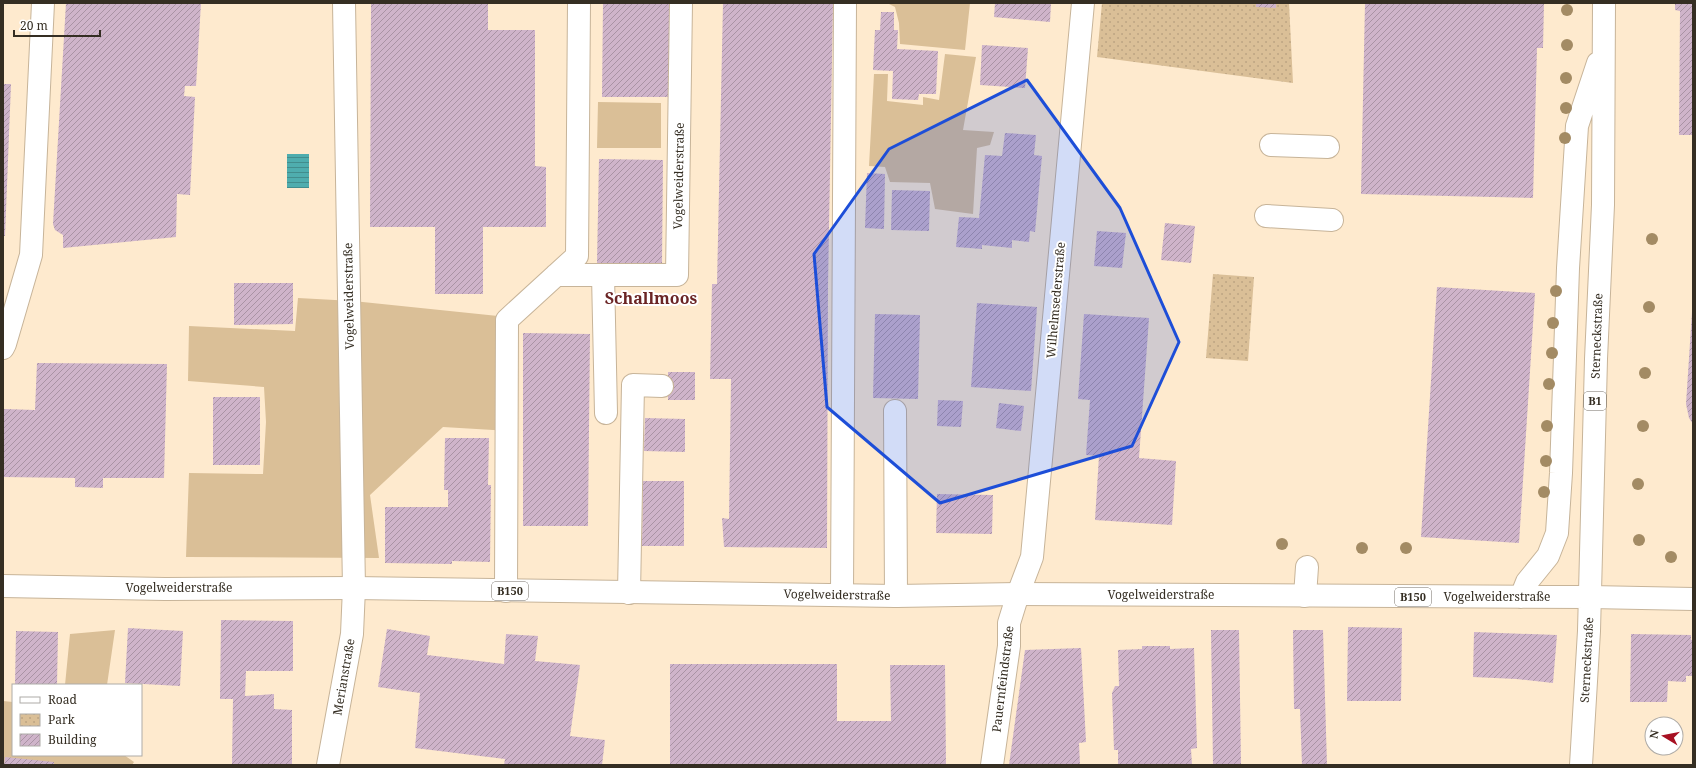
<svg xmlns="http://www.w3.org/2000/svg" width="1696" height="768" viewBox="0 0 1696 768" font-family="'Noto Serif',serif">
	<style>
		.grass { fill: #dabf97 }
		.park { fill: url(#park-dots) }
		.water { fill: url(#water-rules) }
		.building { fill: url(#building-hatch) }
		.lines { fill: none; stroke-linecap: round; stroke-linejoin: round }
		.minor-casing { stroke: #c7b499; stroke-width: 24 }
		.major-casing { stroke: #c7b499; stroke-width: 24 }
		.minor { stroke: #fff; stroke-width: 22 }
		.major { stroke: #fff; stroke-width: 22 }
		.tree { fill: #a38b64 }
		.marked { fill: #1d4ed8; fill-opacity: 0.2; stroke: #1d4ed8; stroke-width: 3; stroke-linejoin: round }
		.labels { text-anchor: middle; stroke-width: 4; stroke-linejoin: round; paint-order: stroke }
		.shield { fill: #fff; stroke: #726d65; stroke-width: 1 }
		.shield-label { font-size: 11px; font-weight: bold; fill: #352e23 }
		.street-label { font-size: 12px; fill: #352e23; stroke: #fff }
		.district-label { font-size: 16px; font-weight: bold; fill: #6a2424; stroke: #fff }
	</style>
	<defs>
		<pattern id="park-dots" width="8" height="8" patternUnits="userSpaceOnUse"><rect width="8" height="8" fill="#dabf97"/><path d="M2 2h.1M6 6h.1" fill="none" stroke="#bca482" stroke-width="1.8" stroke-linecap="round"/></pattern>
		<pattern id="water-rules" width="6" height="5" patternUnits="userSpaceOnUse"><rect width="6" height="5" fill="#4fadae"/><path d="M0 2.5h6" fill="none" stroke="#428d8d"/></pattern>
		<pattern id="building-hatch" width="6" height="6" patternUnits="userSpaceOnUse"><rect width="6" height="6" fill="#cfb4ca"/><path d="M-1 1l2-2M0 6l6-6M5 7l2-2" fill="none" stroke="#a993a4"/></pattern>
	</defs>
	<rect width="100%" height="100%" fill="#feeace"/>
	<path class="grass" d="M887 3H970L965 50 900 44 899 23 895 7Z
		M945 54 976 57 963 130 994 132 990 145 977 148 973 214 935 209 930 183 890 182 885 167 869 166 874 74H888L887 101 923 105V97L939 100Z
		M598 102 661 103V148H597Z
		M298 298 353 301 517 318 512 431 443 427 370 495 379 558 186 557 189 473 263 474 266 422 264 387 188 381 189 326 295 331Z
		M115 630 107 685H65L70 634Z
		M3 701 13 702V755H124L134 762 132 765H3Z"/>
	<path class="park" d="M1102 3H1289L1293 83 1097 57Z
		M1213 274 1254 277 1248 361 1206 358Z"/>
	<path class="water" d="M287 154H309V188H287Z"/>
	<path class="building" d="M66 3H201L196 86H185L184 96 195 97 190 195 177 194 176 237 63 248V235L55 230 53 224Z
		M371 3H488V30H535V166L546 167V227H483V294H435V227H370Z
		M603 3H671V97H602Z
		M723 3H833L828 286 827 548 724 547 722 518 729 519 731 379H710L712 284H717Z
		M995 3H1051L1050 22 994 17Z
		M1256 3H1276V8L1256 7Z
		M1365 3H1544L1543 48H1537L1533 198 1361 194Z
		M1675 3H1693V135H1679L1680 11 1675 10Z
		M881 12H894V30H898L897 49 938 51 936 94H919L918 100 892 99 893 71 873 70 875 30H880Z
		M982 45 1028 48 1025 88 980 85Z
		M3 84H11L5 236H3Z
		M1005 133 1036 135 1034 155 1042 156 1035 232 1030 231 1029 242 1012 240V248L982 245V249L956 247 959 217 979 218 985 155 1002 156Z
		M599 159 663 160 662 264 597 263Z
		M867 173 885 174 884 229 865 228Z
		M892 190 930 191 929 231 891 230Z
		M1165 223 1195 226 1191 263 1161 260Z
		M1097 231 1126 233 1122 268 1094 266Z
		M234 283H293V324L234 325Z
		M1437 287 1535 293 1519 543 1421 537Z
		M977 303 1037 307 1031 391 971 387Z
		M1692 312H1693V424L1689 418 1686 404Z
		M875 314 920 315 918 399 873 398Z
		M1084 314 1149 318 1139 458 1176 461 1172 525 1095 520 1099 456 1086 455 1090 400 1078 399Z
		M523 333 590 334 588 526H523Z
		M37 363 167 364 164 478H103V488L75 487V478L3 477V410L5 409 35 410Z
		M668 372H695V400H668Z
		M213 397H260V465H213Z
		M938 400 963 401 961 427 937 426Z
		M999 403 1024 406 1021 431 996 428Z
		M645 418 685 419V452L644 451Z
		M445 438H489L488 485H491L490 562 452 561V564L385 563V507H448V490H444Z
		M643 481H684V546H642Z
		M937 494 993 495 992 534 936 533Z
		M221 620 293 621V671H246L245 696 274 694V709L292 710V765H232L233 699H220Z
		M1348 627 1402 628 1401 701H1347Z
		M128 628 183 631 180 686 125 683Z
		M387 629 430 636 427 655 504 664 506 634 538 636 535 661 580 665 570 736 605 740 602 765H504L505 759 415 748 420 693 378 687Z
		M1211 630H1239L1241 765H1213Z
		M1293 630H1323L1327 765H1302L1300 709H1294Z
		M16 631 58 632 57 685H15Z
		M1474 632 1557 635 1553 683 1516 679 1473 677Z
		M1631 634 1691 635V640H1693V676H1686V682L1668 681 1667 702H1630Z
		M1142 646H1170V649L1194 648 1197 748 1191 749 1192 765H1118V750H1114L1112 693 1115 686H1119L1118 650 1142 649Z
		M1081 648 1086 742 1079 743 1080 765H1009L1025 650Z
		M670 664H837V721H891L890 665H945L946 765H670Z
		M5 757 54 762V765H4Z"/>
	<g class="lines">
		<defs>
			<path id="minor" d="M1271 145 1328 147
				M1266 216 1332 220
				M556 275H677L681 3
				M603 275 606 413
				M3 348 5 344 31 255 43 3
				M895 411 896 596
				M506 591 507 320 577 256 579 3
				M629 593 633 385 662 386
				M842 595 845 3
				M1305 596 1307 567
				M1590 597 1693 599
				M328 765 352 634 354 588 344 3
				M992 765 1009 646V623L1018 594 1032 557 1083 3"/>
			<path id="major" d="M3 586 165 589 354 588 896 596 1018 594 1590 597
				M1521 597 1527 582 1548 556 1557 533 1561 473 1568 268 1577 126 1598 63
				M1581 765 1589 631 1596 359 1603 205 1604 3"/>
		</defs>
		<use href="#minor" class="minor-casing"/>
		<use href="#major" class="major-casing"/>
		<use href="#minor" class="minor"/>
		<use href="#major" class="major"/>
	</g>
	<g class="tree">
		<circle cx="1567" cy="10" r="6"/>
		<circle cx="1567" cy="45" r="6"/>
		<circle cx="1566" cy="78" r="6"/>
		<circle cx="1566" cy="108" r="6"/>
		<circle cx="1565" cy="138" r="6"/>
		<circle cx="1652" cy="239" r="6"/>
		<circle cx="1556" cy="291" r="6"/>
		<circle cx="1649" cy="307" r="6"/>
		<circle cx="1553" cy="323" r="6"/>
		<circle cx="1552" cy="353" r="6"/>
		<circle cx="1645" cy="373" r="6"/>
		<circle cx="1549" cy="384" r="6"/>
		<circle cx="1547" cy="426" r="6"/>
		<circle cx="1643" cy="426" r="6"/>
		<circle cx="1546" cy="461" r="6"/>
		<circle cx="1638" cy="484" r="6"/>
		<circle cx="1544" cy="492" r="6"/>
		<circle cx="1639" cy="540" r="6"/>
		<circle cx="1282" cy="544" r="6"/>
		<circle cx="1362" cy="548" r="6"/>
		<circle cx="1406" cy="548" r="6"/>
		<circle cx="1671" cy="557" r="6"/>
	</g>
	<path class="marked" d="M1027 80 1120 208 1179 342 1132 446 940 503 827 407 814 254 889 149Z"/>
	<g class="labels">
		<g class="shield">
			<rect x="1584" y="392" width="22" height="18" rx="3"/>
			<rect x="492" y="582" width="36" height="18" rx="3"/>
			<rect x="1395" y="588" width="36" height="18" rx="3"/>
		</g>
		<g class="shield-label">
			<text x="1595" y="405">B1</text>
			<text x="510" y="595">B150</text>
			<text x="1413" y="601">B150</text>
		</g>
		<g class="street-label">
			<text transform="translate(679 176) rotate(-89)" y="4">Vogelweiderstraße</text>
			<text transform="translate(349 296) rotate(-91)" y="4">Vogelweiderstraße</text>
			<text transform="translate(1056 300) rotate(-85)" y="4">Wilhelmsederstraße</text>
			<text transform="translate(1597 336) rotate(-88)" y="4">Sterneckstraße</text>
			<text x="179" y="592">Vogelweiderstraße</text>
			<text transform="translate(837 595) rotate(1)" y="4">Vogelweiderstraße</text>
			<text x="1161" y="599">Vogelweiderstraße</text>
			<text x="1497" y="601">Vogelweiderstraße</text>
			<text transform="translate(1587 660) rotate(-87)" y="4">Sterneckstraße</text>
			<text transform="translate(344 677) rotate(-80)" y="4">Merianstraße</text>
			<text transform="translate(1003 679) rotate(-83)" y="4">Pauernfeindstraße</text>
		</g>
		<g class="district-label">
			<text x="651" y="304">Schallmoos</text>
		</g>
	</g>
	<rect width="1696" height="768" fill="none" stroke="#352e23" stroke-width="8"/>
	<rect x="12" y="684" width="130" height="72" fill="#ffffff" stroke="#aeaba7"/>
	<rect x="20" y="697" width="20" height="6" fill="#ffffff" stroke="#aeaba7"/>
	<text x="48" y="704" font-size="12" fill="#352e23">Road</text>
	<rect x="20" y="714" width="20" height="12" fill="url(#park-dots)" stroke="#aeaba7"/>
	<text x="48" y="724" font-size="12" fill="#352e23">Park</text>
	<rect x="20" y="734" width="20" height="12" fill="url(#building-hatch)" stroke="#aeaba7"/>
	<text x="48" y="744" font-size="12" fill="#352e23">Building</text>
	<g transform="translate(1664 736) rotate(280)"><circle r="19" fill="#ffffff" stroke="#aeaba7"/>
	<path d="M0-3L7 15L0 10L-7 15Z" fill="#a71022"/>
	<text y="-6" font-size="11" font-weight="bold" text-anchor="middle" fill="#352e23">N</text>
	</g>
	<path d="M14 30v6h86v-6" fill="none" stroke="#352e23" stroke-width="2"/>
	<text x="20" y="30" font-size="12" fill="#352e23" stroke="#ffffff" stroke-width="3" paint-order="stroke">20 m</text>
</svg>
